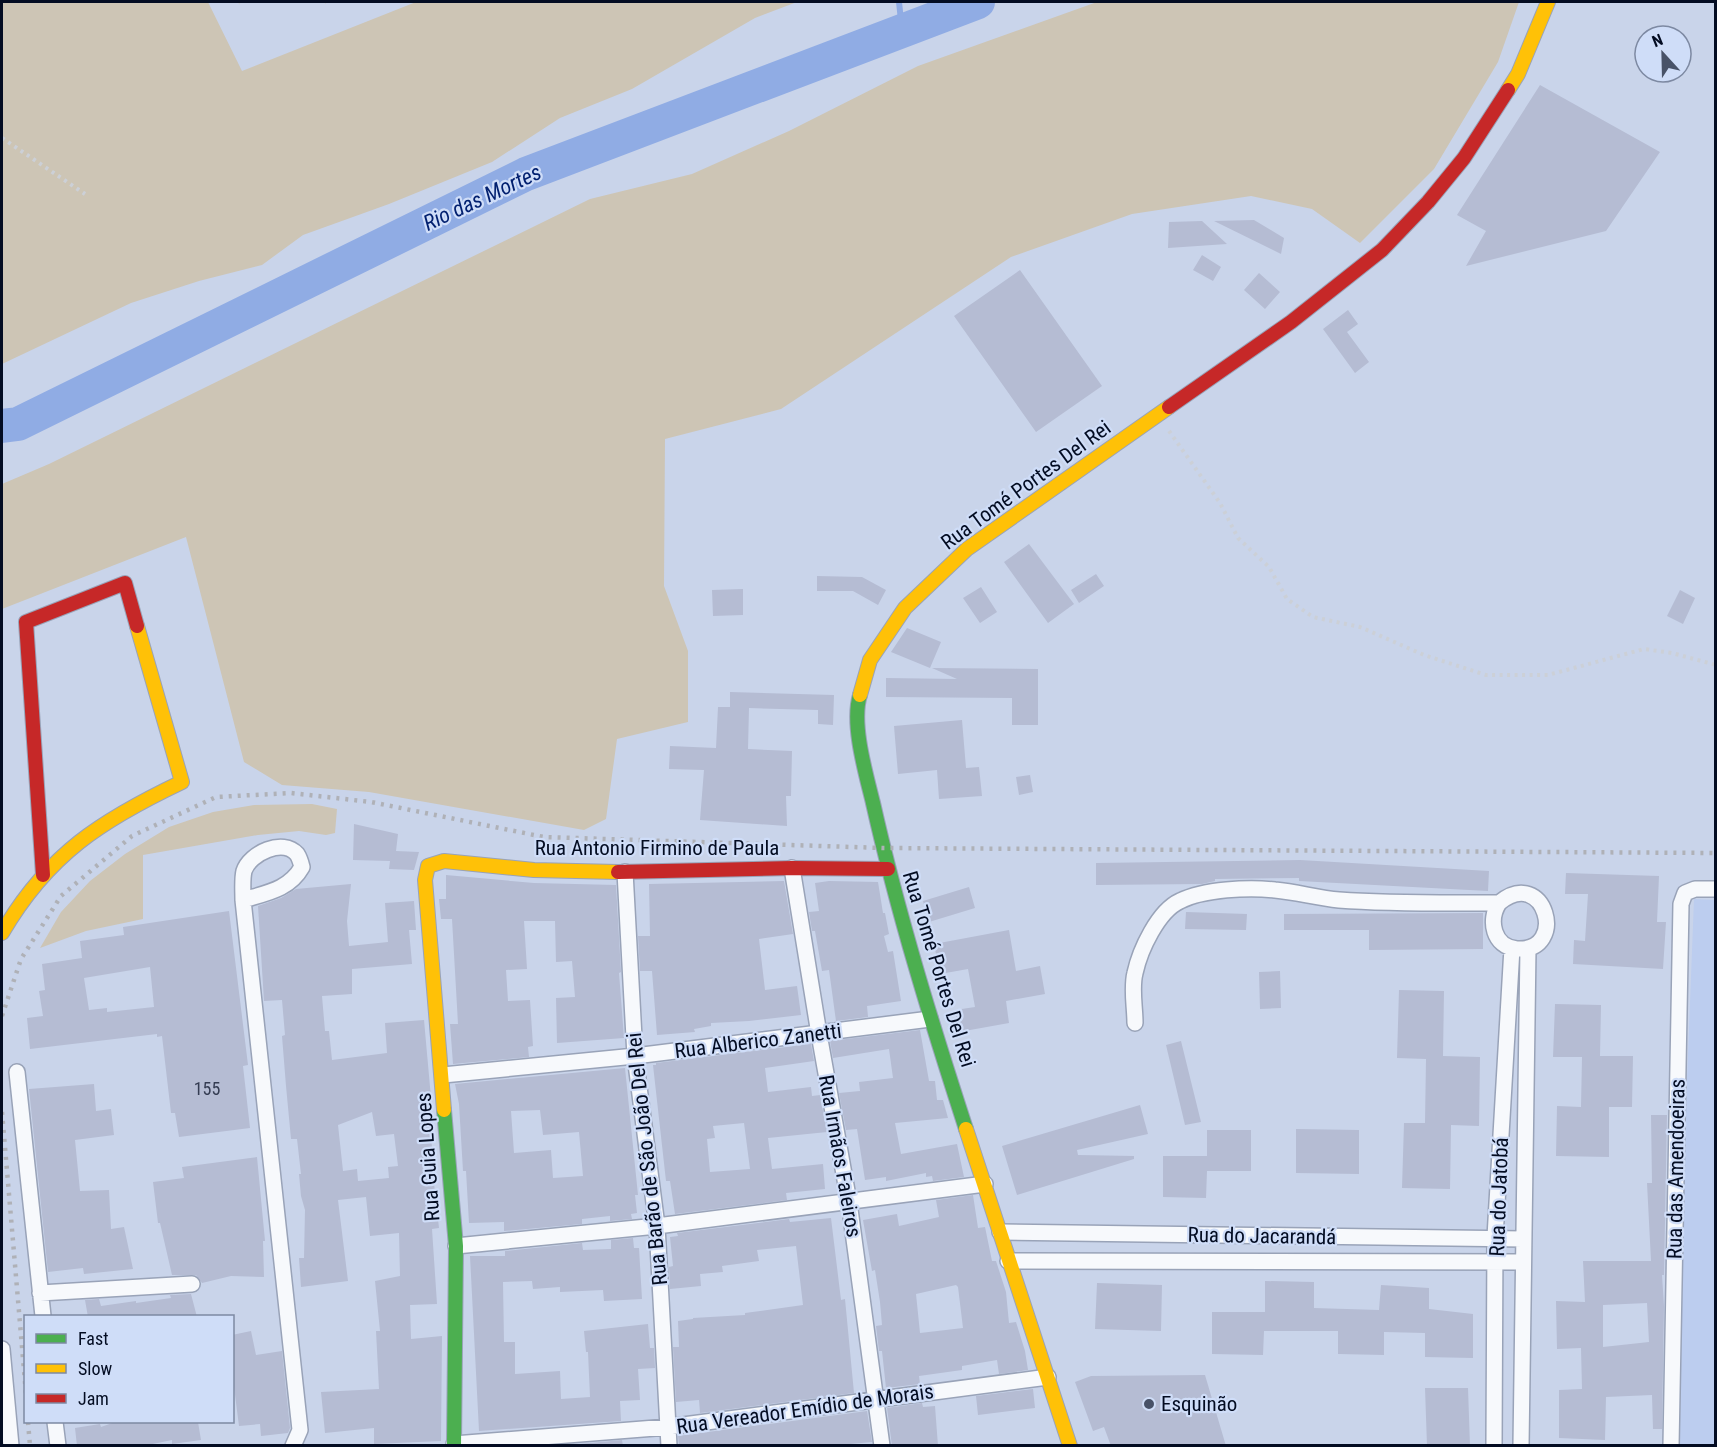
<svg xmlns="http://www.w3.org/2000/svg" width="1717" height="1447" viewBox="0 0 1717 1447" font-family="'Roboto Condensed',sans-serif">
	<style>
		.built { fill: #bccdef }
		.green { fill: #cdc5b5 }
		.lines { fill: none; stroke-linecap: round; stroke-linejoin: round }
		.stream { stroke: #90ace4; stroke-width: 6 }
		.river { stroke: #90ace4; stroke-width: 34 }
		.building { fill: #b5bcd3; fill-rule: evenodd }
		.street-casing { stroke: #99a3b8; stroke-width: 18 }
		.fast-casing { stroke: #99a3b8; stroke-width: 16 }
		.slow-casing { stroke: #99a3b8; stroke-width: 16 }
		.jam-casing { stroke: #99a3b8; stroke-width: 16 }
		.path { stroke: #ccd0d7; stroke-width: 4; stroke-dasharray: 3 4.5; stroke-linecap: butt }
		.street { stroke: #f7f9fc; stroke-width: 15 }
		.fast { stroke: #4caf50; stroke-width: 14 }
		.slow { stroke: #ffc107; stroke-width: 14 }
		.jam { stroke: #c62828; stroke-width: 14 }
		.rail { stroke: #afb1b7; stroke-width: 4.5; stroke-dasharray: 3 6; stroke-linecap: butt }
		.poi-dot { fill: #485268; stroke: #cfddf8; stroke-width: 2 }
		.labels { text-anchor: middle; stroke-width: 4.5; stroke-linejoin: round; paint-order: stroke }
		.number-label { font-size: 18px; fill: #343c52 }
		.street-label { font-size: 21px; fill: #030c22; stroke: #cfddf8 }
		.poi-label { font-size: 21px; fill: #030c22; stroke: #cfddf8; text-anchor: start }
		.water-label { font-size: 22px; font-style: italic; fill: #011f6f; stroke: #cfddf8 }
	</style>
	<rect width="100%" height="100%" fill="#c9d4ea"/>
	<path class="built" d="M1694 899 1715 900V1445L1673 1446Z"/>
	<path class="green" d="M2 2H208L242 71 416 2H797L755 18 632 89 560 118 492 162 389 204 303 235 262 265 199 281 131 303 2 364Z
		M1097 2H1519L1498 62 1434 169 1360 243 1312 209 1251 196 1132 214 1011 257 781 409 665 439 664 586 688 651V722L617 739 606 819 584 830 369 792 282 785 244 762 186 537 2 609V484L49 464 590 199 692 174 789 131 918 66Z
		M312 804 337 809 335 833 326 835 299 831 258 835 143 855V919L86 931 40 948 61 912 90 881 125 854 169 827 213 812 254 805Z"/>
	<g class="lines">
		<path class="stream" d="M899 2 902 30"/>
		<path class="river" d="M2 426 18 424 526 174 978 2"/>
	</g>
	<path class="building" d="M1540 85 1660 152 1606 231 1466 266 1486 231 1457 215Z
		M1254 220 1284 238 1281 254 1214 221Z
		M1202 221 1227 244 1168 248 1169 222Z
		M1202 255 1221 267 1213 281 1193 270Z
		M1020 270 1102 386 1036 432 954 316Z
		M1259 273 1280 292 1265 309 1244 290Z
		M1348 310 1358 324 1347 332 1369 362 1355 373 1323 329Z
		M1029 544 1074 604 1048 623 1004 562Z
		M1096 574 1104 586 1079 603 1071 590Z
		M817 576 862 577 886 590 878 605 853 591H817Z
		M981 587 997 612 980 623 963 598Z
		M743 589V615L713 616 712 590Z
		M1680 590 1695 598 1683 624 1667 616Z
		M907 628 941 642 930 668 891 652Z
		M932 668 1038 669V725H1012V698L886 697V678L957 679Z
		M730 692 834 695 833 725 818 724V710L749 708 748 749 792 751 791 796H786L787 826 700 820 704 770 669 769 670 746 716 748 718 707H730Z
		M962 720 966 768 979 767 982 796 939 799 937 770 898 774 894 726Z
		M1030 775 1033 792 1019 795 1016 777Z
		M354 824 398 834 396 851 419 852 414 870 389 869 390 861 353 860Z
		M1300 860 1489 871 1488 891 1299 881V878L1215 879V881L1202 884 1096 885V863Z
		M1566 873 1659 876 1657 922H1666L1663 969 1573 964 1574 940 1585 941 1588 894H1565Z
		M446 875 534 883 616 885 621 972 619 973 624 1038 557 1043 556 998 575 997 572 961 556 962 555 921H524L527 969 506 970 508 1001 530 1000 533 1046 528 1047 529 1057 453 1064 450 1024H458L452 919H441L439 899H446Z
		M784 881 793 934 759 939 765 990 797 986 801 1015 749 1021 711 1023V1026L694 1029 695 1032 657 1035 652 971H640L638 936H650L649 884Z
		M829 881 878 882 883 913H885L889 934 884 936 888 952 893 951 901 1001 867 1006 868 1017 836 1021 829 970 822 971 815 931H812L809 912 819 911 815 883Z
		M351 884 347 921 349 946 388 942 385 903 414 901 416 930H409L412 964 352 969V994L322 996 325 1031H329L332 1060 387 1053 385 1023 424 1020 431 1098H426L433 1155 431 1156 439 1228 432 1229 437 1304 410 1305 411 1339 442 1336 441 1441 374 1444V1428L325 1433 321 1392 379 1389 376 1331H380L375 1281 400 1276 399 1233 370 1236 366 1197 338 1200 348 1281 301 1287 299 1258H304L305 1210 301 1196 299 1174H301L297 1139H291L286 1086 282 1036 285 1035 282 1000 264 1001 258 906 281 898 296 889ZM372 1112 376 1136 394 1134 398 1166 388 1167 389 1178 358 1181 357 1169 343 1171 338 1125Z
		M969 887 975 908 929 922 923 901Z
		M229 911 248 1065 243 1066 250 1128 179 1137 175 1113H171L162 1036 157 1037V1034L30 1049 27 1018 43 1016 39 991 45 990 42 964 82 958 80 941 124 935 123 927ZM150 967 154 1007 107 1012V1008L89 1010 84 978Z
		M1186 912 1247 914 1246 930 1185 929Z
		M1483 913V949L1369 950V930H1284V914Z
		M1009 930 1016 971 1040 966 1045 994 1006 1001 1009 1023 959 1032 955 1010 975 1007 968 969 940 974 934 944Z
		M1280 971 1281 1008 1260 1009 1259 972Z
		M1399 990 1444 991 1443 1056 1480 1057 1479 1126 1451 1125 1450 1189 1402 1188 1404 1123H1425L1426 1059 1397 1058Z
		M1555 1004 1601 1005 1600 1056H1633L1632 1107H1609V1157L1556 1156 1557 1106 1581 1107 1582 1057H1553Z
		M920 1030 929 1081H935L937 1100H943L948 1118 895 1123 901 1154 957 1144 964 1177 933 1181 932 1176 926 1177V1173L886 1181V1177L865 1180 857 1129 846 1130 839 1093 860 1091 859 1082 893 1078 889 1049 833 1058 830 1041Z
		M1181 1041 1201 1122 1185 1125 1166 1045Z
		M811 1044 814 1061 765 1068 768 1092 811 1087 812 1096 820 1095 827 1132 768 1138 772 1169 823 1164 825 1189 786 1193 787 1200 675 1214 670 1181H666L653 1065H656V1063ZM744 1123 750 1169 710 1172 707 1139 715 1138 713 1126Z
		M625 1068 638 1195H635L637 1213 631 1214 632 1219 610 1221V1216L582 1219V1224L504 1231V1222L469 1223 466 1171H463L459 1104 455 1084ZM540 1110 543 1135 579 1132 583 1176 553 1178 551 1150 514 1153 511 1111Z
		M94 1084 96 1111 111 1109 114 1135 75 1140 80 1191 109 1190 111 1229 124 1227 133 1269 84 1274 83 1268 48 1272 29 1089Z
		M1140 1105 1148 1134 1077 1150 1078 1155 1134 1156V1159L1017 1195 1002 1146Z
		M1651 1115H1667L1664 1275H1662L1664 1306 1662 1429H1653L1652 1395 1606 1397 1605 1440 1559 1438V1390L1582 1389 1581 1348 1557 1349 1556 1301 1585 1302 1583 1261H1651L1647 1183H1652ZM1647 1303 1649 1342 1603 1347V1305Z
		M1296 1129 1359 1130V1174L1296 1173Z
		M1207 1130H1251V1171H1207L1206 1198 1163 1197V1156H1207Z
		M257 1157 265 1241H263L264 1277 231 1276 202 1283 196 1275H172L160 1223H158L153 1182 184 1178 182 1167Z
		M973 1195 978 1228 985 1227 992 1261H996L1006 1292 1009 1323 1016 1322 1025 1351 1028 1370 999 1374 997 1360 962 1366V1370L919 1376 920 1384 886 1388 882 1351H879L876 1326 882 1325 880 1302 875 1270 872 1271 863 1220 897 1214 899 1226 939 1217 936 1200ZM956 1285 958 1287 963 1328 920 1333 916 1294Z
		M831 1218 841 1300 845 1299 854 1393 700 1413 699 1400 676 1402 673 1347H679L678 1321 693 1319V1318L745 1315V1313L803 1305 796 1246 757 1250 759 1261 722 1266 723 1272 700 1274 701 1286 670 1289 669 1267 673 1266 670 1237 678 1236 677 1233 789 1219 790 1222Z
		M633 1238 634 1248H639L642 1299 604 1301 603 1290 560 1292V1287L533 1289 532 1281 503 1282 504 1342H515V1374L560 1371 561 1399 590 1397 588 1352H586L584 1331 648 1324 650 1348H654L655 1368 638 1369 640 1400 620 1401 621 1421 479 1431 470 1256H505V1251L582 1243 583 1250 611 1249V1240Z
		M1265 1281 1314 1282V1308L1379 1310 1381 1285 1429 1288V1309L1473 1314V1358L1425 1357V1333L1384 1332V1355L1338 1354V1331H1264L1263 1355 1212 1354V1312H1265Z
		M1097 1283 1162 1285 1161 1331 1095 1329Z
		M191 1294 197 1317H88L85 1300 99 1299 101 1306 136 1301V1303L171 1298 170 1295Z
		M251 1331 256 1355 282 1351 290 1428 288 1433 261 1436 260 1424 239 1426 234 1387H232V1335Z
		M1205 1375 1226 1446H1111L1104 1427 1093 1431 1075 1382 1091 1376Z
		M1425 1388H1468L1470 1446H1427Z
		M1033 1389 1035 1408 978 1415 976 1396Z
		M922 1403 923 1407 935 1406 938 1446H892L887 1408Z
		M867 1411 872 1442 829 1446H679L678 1436Z
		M115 1422H198L201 1440 172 1444V1440L143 1446H77L75 1428 100 1424 101 1427Z
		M622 1440 623 1446H558Z"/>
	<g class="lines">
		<defs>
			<path id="street" d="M792 868 819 1034 849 1202 882 1446
				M625 872 635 1056 657 1226 669 1446
				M243 900C266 893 289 890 302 867 301 863 299 857 297 854 283 838 250 853 244 871 242 879 243 891 243 900L300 1430 293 1446
				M1135 1023C1135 1007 1131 988 1135 973 1140 950 1158 911 1180 901 1204 889 1249 887 1275 890 1297 892 1317 898 1339 900 1392 904 1446 903 1499 903 1545 865 1569 952 1517 949 1493 947 1488 920 1499 903
				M17 1072 43 1316
				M443 1075 635 1056 930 1019
				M1000 1232 1523 1239
				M456 1246 657 1226 985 1184
				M1008 1261 1523 1262
				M40 1293 192 1284
				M2 1349 11 1446
				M55 1422 58 1446
				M454 1444 668 1427 1048 1377
				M1494 1446 1495 1237 1512 948
				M1521 1446 1528 948
				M1671 1446 1681 904 1685 893 1695 889H1716"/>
			<path id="fast" d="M860 695C851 724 866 774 873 803 898 914 931 1021 966 1129
				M444 1110 456 1246 454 1446"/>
			<path id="slow" d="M1508 90 1518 74 1548 2
				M860 695 870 660 905 608 967 549 1169 407
				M2 933C48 854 102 820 182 782L137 626
				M444 1110 425 880 428 866 444 861 534 870 618 872
				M966 1129 1070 1446"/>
			<path id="jam" d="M1169 407 1291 322 1382 250 1428 202 1464 158 1508 90
				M618 872 792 868 888 869
				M43 875 26 622 125 583 137 626"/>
		</defs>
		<use href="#street" class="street-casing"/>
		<use href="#fast" class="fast-casing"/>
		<use href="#slow" class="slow-casing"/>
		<use href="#jam" class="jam-casing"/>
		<path class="path" d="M325 2H326
			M238 3 239 2
			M2 138 85 194
			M1169 431 1220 503 1238 538 1269 567 1287 599 1313 617 1360 627 1424 655 1486 675H1548L1644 649 1672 653 1716 665"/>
		<use href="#street" class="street"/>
		<use href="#fast" class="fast"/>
		<use href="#slow" class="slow"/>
		<use href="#jam" class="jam"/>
		<path class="rail" d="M2 1016 21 959 61 896 132 836 216 797 291 793 371 802 544 837 883 848 1716 853
			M2 1112 26 1394
			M28 1422 30 1446"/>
	</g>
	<circle class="poi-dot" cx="1149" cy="1404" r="6"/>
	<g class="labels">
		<g class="number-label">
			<text x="207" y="1095">155</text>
		</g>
		<g class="street-label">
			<text transform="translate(1026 485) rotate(-36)" y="7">Rua Tomé Portes Del Rei</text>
			<text x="657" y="855">Rua Antonio Firmino de Paula</text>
			<text transform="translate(939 969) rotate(73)" y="7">Rua Tomé Portes Del Rei</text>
			<text transform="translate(758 1041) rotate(-7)" y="7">Rua Alberico Zanetti</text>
			<text transform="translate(840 1156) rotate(80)" y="7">Rua Irmãos Faleiros</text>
			<text transform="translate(428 1157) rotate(-94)" y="7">Rua Guia Lopes</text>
			<text transform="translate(647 1159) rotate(-96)" y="7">Rua Barão de São João Del Rei</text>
			<text transform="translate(1676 1169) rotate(-89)" y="7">Rua das Amendoeiras</text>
			<text transform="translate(1499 1197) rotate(-88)" y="7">Rua do Jatobá</text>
			<text transform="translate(1262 1236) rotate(1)" y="7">Rua do Jacarandá</text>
			<text transform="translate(805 1409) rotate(-8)" y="7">Rua Vereador Emídio de Morais</text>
		</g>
		<g class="poi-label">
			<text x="1161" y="1411">Esquinão</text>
		</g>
		<g class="water-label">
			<text transform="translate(482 197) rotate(-25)" y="8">Rio das Mortes</text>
		</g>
	</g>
	<rect width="1717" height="1447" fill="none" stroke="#030c22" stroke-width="6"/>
	<rect x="24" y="1315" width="210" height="108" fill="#cfddf8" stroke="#7d89a2" stroke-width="1.5"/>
	<rect x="36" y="1334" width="30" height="9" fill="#4caf50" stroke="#7d89a2" stroke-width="1.5"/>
	<text x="78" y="1345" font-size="18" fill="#030c22">Fast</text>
	<rect x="36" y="1364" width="30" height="9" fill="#ffc107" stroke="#7d89a2" stroke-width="1.5"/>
	<text x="78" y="1375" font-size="18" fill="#030c22">Slow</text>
	<rect x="36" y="1394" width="30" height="9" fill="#c62828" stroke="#7d89a2" stroke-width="1.5"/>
	<text x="78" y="1405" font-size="18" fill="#030c22">Jam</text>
	<g transform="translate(1663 54) rotate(338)"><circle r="28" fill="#cfddf8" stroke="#7d89a2" stroke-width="1.5"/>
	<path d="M0-4.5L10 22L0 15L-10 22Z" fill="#485268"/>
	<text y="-9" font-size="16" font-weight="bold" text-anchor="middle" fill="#030c22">N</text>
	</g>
</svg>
